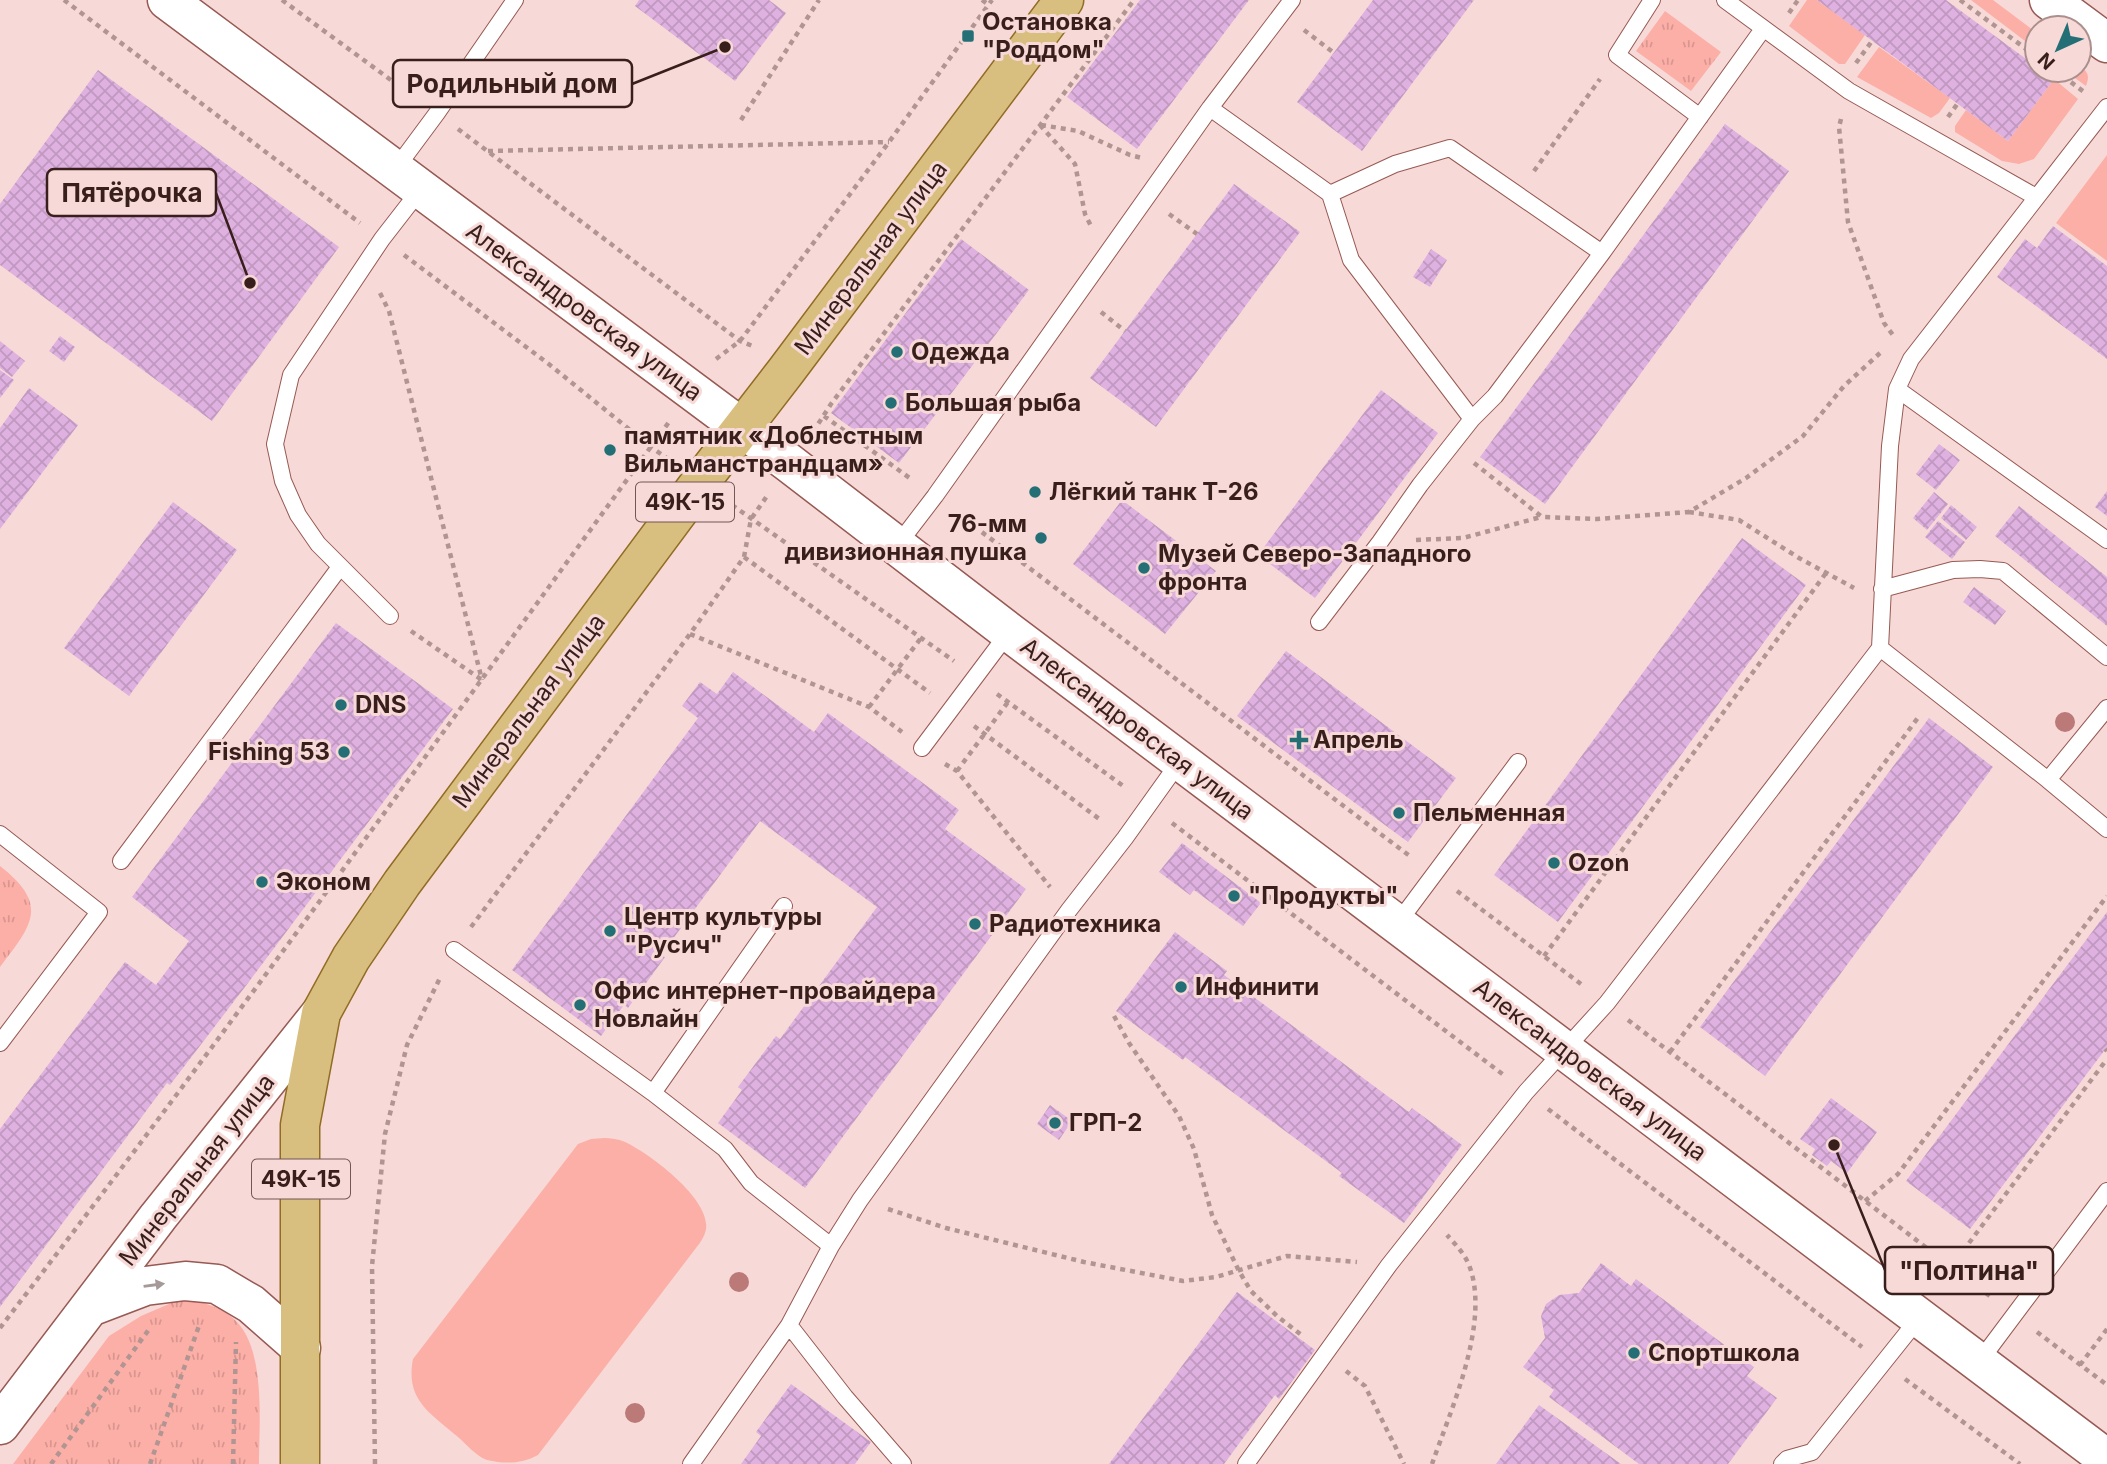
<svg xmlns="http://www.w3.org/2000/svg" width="2107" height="1464" viewBox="0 0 2107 1464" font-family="Inter,sans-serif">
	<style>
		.green { fill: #fcafa7 }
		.park { fill: url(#park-tufts) }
		.building { fill: url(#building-cross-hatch) }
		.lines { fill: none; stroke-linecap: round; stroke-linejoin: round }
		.lane-casing { stroke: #975953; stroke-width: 18 }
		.secondary-casing { stroke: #975953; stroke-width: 41 }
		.primary-casing { stroke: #916c24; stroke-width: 41 }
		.path { stroke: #b19592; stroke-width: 4.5; stroke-dasharray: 5 5; stroke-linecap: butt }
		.lane { stroke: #fff; stroke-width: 16 }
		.secondary { stroke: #fff; stroke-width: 38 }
		.primary { stroke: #d9bf7f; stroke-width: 38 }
		.tree { fill: #bb7977 }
		.oneway { fill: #a69a99 }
		.poi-dot { fill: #246e76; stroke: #f7dad7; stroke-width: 2.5 }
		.labels { text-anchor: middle; stroke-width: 6; stroke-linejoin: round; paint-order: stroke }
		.shield { fill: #f7dad7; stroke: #725754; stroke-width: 2 }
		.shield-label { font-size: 23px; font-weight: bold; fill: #391f1c }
		.poi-label { font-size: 24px; font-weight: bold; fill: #391f1c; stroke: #f7dad7; text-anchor: start }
		.street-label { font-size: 24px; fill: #391f1c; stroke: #f7dad7 }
		.leader { fill: none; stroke: #391f1c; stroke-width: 2.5 }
		.callout-dot { fill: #391f1c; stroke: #f7dad7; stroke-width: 2.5 }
		.callout { fill: #f7dad7; stroke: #391f1c; stroke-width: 2.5 }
		.callout-label { font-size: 26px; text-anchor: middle; font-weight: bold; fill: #391f1c }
	</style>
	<defs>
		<pattern id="park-tufts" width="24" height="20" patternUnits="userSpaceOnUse" patternTransform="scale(1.75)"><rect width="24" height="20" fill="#fcafa7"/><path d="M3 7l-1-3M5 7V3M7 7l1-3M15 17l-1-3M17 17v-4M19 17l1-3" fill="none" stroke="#d9968f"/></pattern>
		<pattern id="building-cross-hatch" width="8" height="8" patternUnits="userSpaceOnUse" patternTransform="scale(1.75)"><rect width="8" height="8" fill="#dfb1e0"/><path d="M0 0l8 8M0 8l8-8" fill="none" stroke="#c098c0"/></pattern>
	</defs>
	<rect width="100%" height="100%" fill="#f7dad7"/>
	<path class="green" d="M1807 0H1817L1865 35 1845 64H1839L1789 26Z
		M1971 0H1993L2037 33V50Z
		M1879 47 1950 98 1939 113 1931 118 1857 77Z
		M2079 65C2088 72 2090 75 2086 86L2064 70H2079Z
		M2054 79 2078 99 2034 159 2019 164 2002 161 1955 132V126L1966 110 2008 141Z
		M2107 155V261L2056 223Z
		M604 1138C611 1138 618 1139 625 1142 649 1153 711 1199 706 1229 705 1236 700 1243 696 1248L538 1455C522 1464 505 1464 487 1460 476 1456 466 1444 458 1437 430 1413 405 1400 413 1359L578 1144 591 1139Z"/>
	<path class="park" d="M1665 11 1721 52 1691 91 1636 51Z
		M0 866C50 905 32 925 0 967Z
		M183 1298C203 1302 223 1307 237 1322 266 1352 259 1425 259 1464H13L109 1336 141 1316Z"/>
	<path class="building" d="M639 0H769L786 13 735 81 635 6Z
		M1140 0H1249L1137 149 1067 97Z
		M1373 0H1474L1362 151 1297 102Z
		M1817 0H1946L2037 67V70H2041L2054 79 2008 141Z
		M98 70 339 247 212 421 0 265V204Z
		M1725 124 1789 171 1545 504 1480 457Z
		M1234 184 1300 232 1156 427 1090 378Z
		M2053 226 2107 266V359L1997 277 2025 239 2037 248Z
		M961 239 1029 290 899 463 831 413Z
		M1431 249 1447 260 1430 287 1413 277Z
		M60 336 75 347 64 362 49 351Z
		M0 341 25 361 12 377 0 368Z
		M0 370 14 380 0 398Z
		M29 388 78 425 0 529V428Z
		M1381 390 1438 433 1315 598 1258 555Z
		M1939 444 1960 460 1936 490 1916 474Z
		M2107 491V516L2095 507Z
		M1934 492 1948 504 1927 530 1913 518Z
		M1122 500 1216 571 1165 634 1073 564Z
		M173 502 237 550 129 696 64 648Z
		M1951 505 1977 527 1966 540 1941 518Z
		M2019 506 2107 577V626L1995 536Z
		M1938 521 1965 542 1952 559 1925 537Z
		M1742 538 1806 585 1558 922 1494 875Z
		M1974 587 2006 611 1995 625 1963 602Z
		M336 623 453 709 248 983 170 1085 167 1083 0 1307V1129L125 962 156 985 189 941 132 897Z
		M1286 651 1456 778 1408 842 1237 716Z
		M733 672 814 732 828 713 946 800 959 810 945 829 1026 889 805 1188 718 1123 742 1090 738 1087 776 1036 780 1039 877 907 760 821 661 955 665 957 628 1008 624 1005 601 1036 512 970 698 718 682 706 700 682 717 694Z
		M1929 718 1993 767 1765 1076 1700 1027Z
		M1182 843 1261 903 1243 926 1194 890 1190 895 1159 872Z
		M2107 912V1047L1970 1229 1906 1181Z
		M1175 932 1227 971 1224 975 1409 1112 1412 1108 1462 1145 1404 1223 1339 1176 1342 1173 1185 1057 1183 1060 1116 1011Z
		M1831 1098 1877 1132 1847 1173 1831 1161 1827 1166 1812 1155 1815 1149 1800 1139Z
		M1050 1105 1072 1121 1059 1140 1037 1124Z
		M1601 1263 1631 1286 1636 1279 1754 1367 1747 1376 1777 1398 1728 1464H1639L1549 1397 1554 1390 1523 1367 1545 1338 1541 1316 1546 1304 1559 1295 1579 1293Z
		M1237 1292 1315 1350 1279 1399 1275 1395 1224 1464H1109Z
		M791 1384 871 1442 855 1464H741L761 1436 756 1432Z
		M1539 1405 1621 1464H1496Z"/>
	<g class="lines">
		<defs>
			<path id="lane" d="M1652 0 1617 55 1700 117
				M1725 0 1849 91 2036 197
				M2107 107 1911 359 1897 389 1890 446 1880 648 2048 780 2107 829
				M1210 108 1330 194 1351 260 1472 419
				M394 171 437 113 515 0
				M1330 194 1395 164 1450 148 1602 253
				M1897 389 2107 540
				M896 547 935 496 1210 108 1292 0
				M1882 589 1953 570 1980 569 2003 571 2107 657
				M390 616 318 544 298 515 283 481 275 444 291 375 382 239 420 190
				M1319 622 1380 542 1420 485 1472 419 1495 396 1602 253 1763 29
				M922 748 1009 632
				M2048 780 2107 708
				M0 834 99 912 0 1043
				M121 861 340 567
				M1397 924 1518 762
				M454 950 653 1093 725 1149 751 1183 831 1246
				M653 1093 784 906
				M789 1325 845 1397 903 1464
				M1979 1362 2107 1191
				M691 1464 789 1325 831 1246 860 1200 1069 910 1125 838 1180 761
				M1246 1464 1389 1265 1526 1092 1607 1003 1880 648
				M1782 1464 1787 1459 1812 1452 1919 1318"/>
			<path id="secondary" d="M167 0 789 463 1009 632 2107 1459
				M2049 0 2107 43
				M90 1307 145 1286 185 1281 217 1284 251 1304 301 1348
				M0 1425 158 1217 321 1013"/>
			<path id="primary" d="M300 1464V1125L321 1013 351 958 402 883 701 481 786 371 1064 0"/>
		</defs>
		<use href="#lane" class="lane-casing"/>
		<use href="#secondary" class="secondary-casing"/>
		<use href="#primary" class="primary-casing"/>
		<path class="path" d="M64 0 360 223
			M282 0 414 97
			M982 0 989 5
			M1960 0 2037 57
			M1789 13 1798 0
			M1304 30 1334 53
			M1856 63 1872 41
			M2055 70 2084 92
			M1948 117 1958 103
			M1841 119 1839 127 1848 222 1884 323 1893 335
			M741 120 819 0
			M1040 125 1075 164 1085 214 1091 226
			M1041 125 1078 131 1130 155 1142 158
			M458 129 740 341 755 347
			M488 151 889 142
			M1534 171 1600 79
			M1169 214 1197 234
			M404 255 550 365 651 447 668 459
			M380 293 389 311 482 680
			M1101 312 1125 331
			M716 359 740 341 889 142 992 0
			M824 416 911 479
			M813 432 831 404 1134 0
			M1474 463 1542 517 1597 519 1689 512 1746 478 1803 436 1844 386 1880 353
			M732 505 954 661
			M1689 512 1739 520 1799 558 1854 588
			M958 514 1411 857
			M1416 540 1463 538 1541 517
			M744 557 930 693
			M411 631 482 680
			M690 634 869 707 902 732
			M997 694 1126 788
			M869 707 921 638
			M974 726 1102 821
			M945 764 957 771 1050 887
			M957 771 1008 702
			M1172 823 1505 1076
			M1457 891 1585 987
			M471 927 690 634 744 557 751 519 767 496
			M1544 956 1826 573
			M1114 1016 1129 1043 1179 1116 1194 1149 1212 1215 1239 1271 1251 1291 1277 1316 1304 1337
			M1628 1020 1991 1297
			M2105 1049 2107 1051
			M1670 1052 1920 715
			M1548 1109 1862 1347
			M1865 1201 1898 1174 2107 896
			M888 1209 946 1228 1084 1262 1183 1281 1216 1277 1287 1256 1357 1262
			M1951 1267 2107 1059
			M0 1328C229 1030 448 725 669 422
			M2037 1332 2107 1385
			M2080 1365 2107 1329
			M1346 1371 1365 1386 1404 1464
			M1905 1379 2020 1464
			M51 1464 150 1328
			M150 1464 200 1323
			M233 1464 236 1342
			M375 1464 372 1266 385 1134 407 1045 441 976
			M1432 1464C1451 1409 1491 1322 1469 1265 1464 1253 1456 1245 1447 1235"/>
		<use href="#lane" class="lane"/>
		<use href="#secondary" class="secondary"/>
		<use href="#primary" class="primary"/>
	</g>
	<g class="tree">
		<circle cx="2065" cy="722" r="10"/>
		<circle cx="739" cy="1282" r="10"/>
		<circle cx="635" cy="1413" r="10"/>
	</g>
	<defs><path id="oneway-solid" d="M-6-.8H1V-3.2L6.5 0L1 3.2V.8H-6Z" transform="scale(1.75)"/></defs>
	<use class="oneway" href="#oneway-solid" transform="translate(154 1285) rotate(-8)"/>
	<g class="poi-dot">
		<rect x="961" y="29" width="14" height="14" rx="3.5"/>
		<circle cx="897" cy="352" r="7"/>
		<circle cx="891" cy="403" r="7"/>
		<circle cx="610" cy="450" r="7"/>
		<circle cx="1035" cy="492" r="7"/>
		<circle cx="1041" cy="538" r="7"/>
		<circle cx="1144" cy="568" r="7"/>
		<circle cx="341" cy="705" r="7"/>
		<path d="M1295.5 729.5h7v7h7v7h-7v7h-7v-7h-7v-7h7z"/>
		<circle cx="344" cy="752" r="7"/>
		<circle cx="1399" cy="813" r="7"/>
		<circle cx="1554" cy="863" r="7"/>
		<circle cx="262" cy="882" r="7"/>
		<circle cx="1234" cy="896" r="7"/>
		<circle cx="975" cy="924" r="7"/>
		<circle cx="610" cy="931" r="7"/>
		<circle cx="1181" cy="987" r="7"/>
		<circle cx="580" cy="1005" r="7"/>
		<circle cx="1055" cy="1123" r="7"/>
		<circle cx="1634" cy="1353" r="7"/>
	</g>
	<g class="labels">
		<g class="shield">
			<rect x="636" y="482.5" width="98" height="39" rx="5"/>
			<rect x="252" y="1159.5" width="98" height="39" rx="5"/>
		</g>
		<g class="shield-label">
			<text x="685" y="510">49К-15</text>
			<text x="301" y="1187">49К-15</text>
		</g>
		<g class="poi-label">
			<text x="982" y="30">Остановка<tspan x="982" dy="28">"Роддом"</tspan></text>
			<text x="911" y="360">Одежда</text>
			<text x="905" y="411">Большая рыба</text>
			<text x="624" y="444">памятник «Доблестным<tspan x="624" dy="28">Вильманстрандцам»</tspan></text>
			<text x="1049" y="500">Лёгкий танк Т-26</text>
			<text x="1027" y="532" text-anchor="end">76-мм<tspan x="1027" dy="28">дивизионная пушка</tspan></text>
			<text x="1158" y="562">Музей Северо-Западного<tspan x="1158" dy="28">фронта</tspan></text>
			<text x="355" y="713">DNS</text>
			<text x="1313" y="748">Апрель</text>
			<text x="330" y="760" text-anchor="end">Fishing 53</text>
			<text x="1413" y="821">Пельменная</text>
			<text x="1568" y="871">Ozon</text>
			<text x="276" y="890">Эконом</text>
			<text x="1248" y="904">"Продукты"</text>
			<text x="624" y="925">Центр культуры<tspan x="624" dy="28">"Русич"</tspan></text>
			<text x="989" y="932">Радиотехника</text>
			<text x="1195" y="995">Инфинити</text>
			<text x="594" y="999">Офис интернет-провайдера<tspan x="594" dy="28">Новлайн</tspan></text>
			<text x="1069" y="1131">ГРП-2</text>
			<text x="1648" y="1361">Спортшкола</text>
		</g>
		<g class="street-label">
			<text transform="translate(871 258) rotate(-53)" y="8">Минеральная улица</text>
			<text transform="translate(584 312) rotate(36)" y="8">Александровская улица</text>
			<text transform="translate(529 711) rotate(-53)" y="8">Минеральная улица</text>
			<text transform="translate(1137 729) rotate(37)" y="8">Александровская улица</text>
			<text transform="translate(1590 1070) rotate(37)" y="8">Александровская улица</text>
			<text transform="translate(197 1170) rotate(-52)" y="8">Минеральная улица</text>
		</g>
	</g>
	<path class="leader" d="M725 47L632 84M250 283L216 193M1834 1145L1885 1270"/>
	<g class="callout-dot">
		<circle cx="725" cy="47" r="7"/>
		<circle cx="250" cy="283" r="7"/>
		<circle cx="1834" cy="1145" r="7"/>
	</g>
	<g class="callout">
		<rect x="393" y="60" width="239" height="47" rx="7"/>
		<rect x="47" y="169" width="169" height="47" rx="7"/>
		<rect x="1885" y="1247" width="168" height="47" rx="7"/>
	</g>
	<g class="callout-label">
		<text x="512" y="93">Родильный дом</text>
		<text x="132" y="202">Пятёрочка</text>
		<text x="1969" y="1280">"Полтина"</text>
	</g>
	<g transform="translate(2058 49) rotate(224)"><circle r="33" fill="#f7dad7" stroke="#ab8f8c" stroke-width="2"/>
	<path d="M0-5L12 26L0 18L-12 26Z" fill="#246e76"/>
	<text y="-10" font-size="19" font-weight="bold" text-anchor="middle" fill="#391f1c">N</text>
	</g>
</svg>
